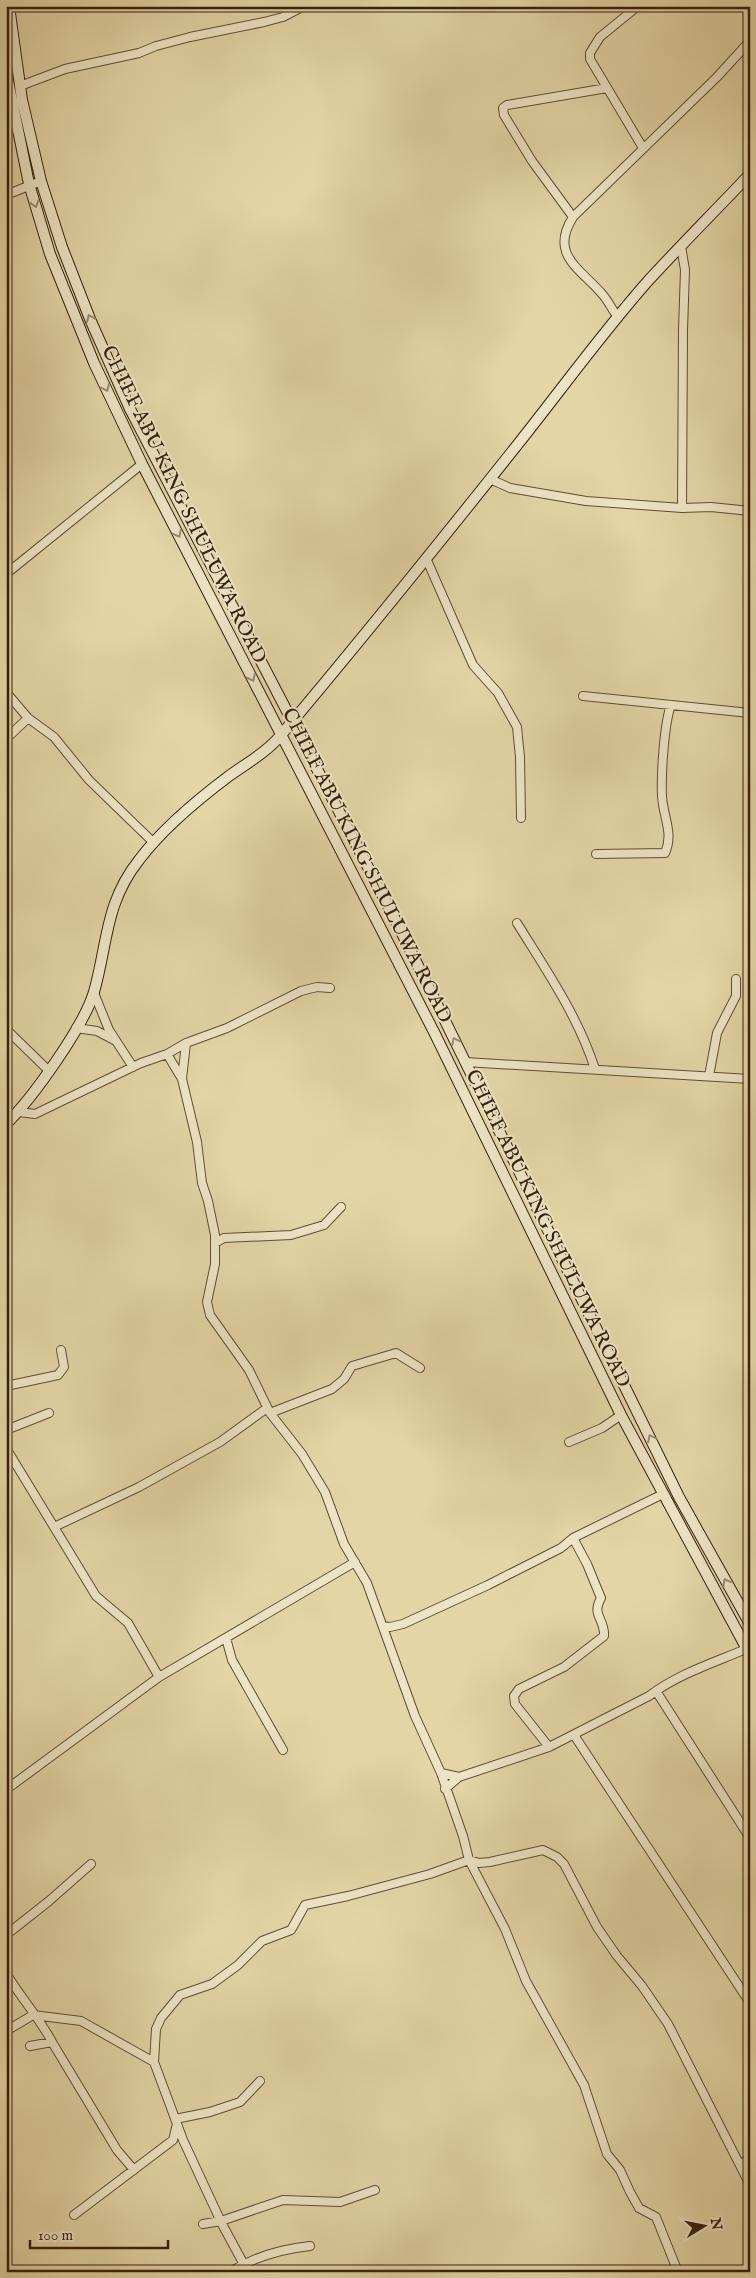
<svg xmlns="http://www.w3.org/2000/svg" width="756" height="2278" viewBox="0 0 756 2278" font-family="'IM FELL English',serif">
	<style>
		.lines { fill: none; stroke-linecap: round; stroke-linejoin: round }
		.street-casing { stroke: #624c34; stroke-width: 10 }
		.secondary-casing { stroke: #371f0e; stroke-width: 12 }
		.street { stroke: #ede4c5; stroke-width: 8 }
		.secondary { stroke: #ede4c5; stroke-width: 10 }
		.oneway { stroke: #9b8b73 }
		.labels { text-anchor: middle; stroke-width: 4; stroke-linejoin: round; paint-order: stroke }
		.street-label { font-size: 20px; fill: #371f0e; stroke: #ede4c5 }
	</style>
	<rect width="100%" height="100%" fill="#e3d5a6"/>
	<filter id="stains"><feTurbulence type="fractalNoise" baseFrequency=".004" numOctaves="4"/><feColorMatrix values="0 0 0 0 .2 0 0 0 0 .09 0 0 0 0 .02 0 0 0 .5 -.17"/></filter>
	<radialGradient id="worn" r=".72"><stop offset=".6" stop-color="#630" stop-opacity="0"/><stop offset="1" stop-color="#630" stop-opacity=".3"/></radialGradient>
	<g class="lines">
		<defs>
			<path id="street" d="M638 6 600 37 590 53V59L643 148
				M20 86 65 69 139 53 156 46 190 37 264 22 283 17 304 6
				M6 195 41 181
				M573 217 532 161 504 115 503 108 507 105 607 88
				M681 246 685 270 683 330 682 508 711 507 750 511
				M618 317C612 310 609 302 603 295 580 268 549 255 573 217L717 77 750 41
				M490 479 510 488 586 501 682 508
				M426 558 473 665 498 693 517 727 520 757 521 818
				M6 574 142 464
				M6 692 28 718 54 737 89 780 154 843
				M583 696 750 713
				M6 739 28 718
				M596 854 665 853C674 833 663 817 662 796 661 775 664 724 671 705
				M517 923C546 970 578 1016 595 1069
				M94 993 109 1030 133 1067
				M76 1028 97 1031 116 1041
				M6 1029 48 1070
				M167 1054 182 1079 197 1142 202 1183 208 1201 215 1235V1264L207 1302 210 1315 249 1370 270 1413 302 1454 325 1492 344 1544 367 1583 415 1716 441 1773 463 1836 469 1860 505 1929 526 1981 584 2085 607 2154 620 2170 630 2192 639 2208 656 2217 678 2272
				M465 1062 750 1079
				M709 1076 717 1033 736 996V979
				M182 1079 186 1043
				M19 1112 35 1114 141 1063 167 1054 186 1043 227 1028 301 991 317 987 330 988
				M215 1243 224 1238 291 1235 324 1225 341 1207
				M6 1386 58 1375 64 1367 61 1350
				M270 1413 332 1389 344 1379 352 1366 396 1353 420 1368
				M6 1430 49 1413
				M569 1442 602 1428 621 1415
				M6 1448 96 1596 128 1623 159 1677
				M54 1527 139 1487 220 1442 267 1408
				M383 1626 390 1627 403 1624 488 1585 561 1548 573 1538 663 1494
				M226 1638 232 1660 283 1750
				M656 1691 750 1838
				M574 1735 750 2003
				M549 1747 515 1704 514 1696 519 1689 564 1667 604 1636C605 1618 591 1616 601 1598L587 1564 573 1538
				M441 1773 459 1777
				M6 1788 11 1786 159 1677 355 1562
				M445 1789 459 1777 549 1747 649 1696C678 1674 713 1663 746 1649
				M6 1935 49 1901 91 1864
				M6 1973C20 1997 39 2017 52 2042
				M6 2031 33 2015 81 2021 154 2062
				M30 2046 52 2042 117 2150 134 2170
				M175 2119 210 2112 240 2102 260 2081
				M741 2164 750 2158
				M74 2215 173 2140 177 2124
				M203 2224 221 2221 283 2200 340 2202 375 2190
				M230 2272C254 2257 282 2249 310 2246
				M248 2272 222 2224 183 2140 154 2062 156 2029 161 2018 180 1995 212 1984 238 1965 262 1941 291 1930 305 1905 348 1896 430 1874 469 1860 479 1863 490 1862 543 1850 557 1857 564 1864 597 1927 617 1956 642 1986 668 2024 750 2185"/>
			<path id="secondary" d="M9 6 22 100 41 181 62 247 90 319 130 409 398 925 679 1497 750 1624
				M6 71 29 184 50 254 94 363 142 464 434 1032 621 1415 750 1655
				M6 1124C32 1099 84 1026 94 992 108 942 105 903 139 860 163 828 197 800 229 776 247 763 267 752 281 735 362 639 440 542 518 444 561 390 602 333 648 281 681 245 716 210 750 174"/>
		</defs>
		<use href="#street" class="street-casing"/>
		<use href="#secondary" class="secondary-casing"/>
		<use href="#street" class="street"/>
		<use href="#secondary" class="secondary"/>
	</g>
	<defs><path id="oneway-chevron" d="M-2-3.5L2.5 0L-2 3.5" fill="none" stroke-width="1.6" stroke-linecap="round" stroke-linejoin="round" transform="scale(1.25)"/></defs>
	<g class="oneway">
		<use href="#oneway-chevron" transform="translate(35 204) rotate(73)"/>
		<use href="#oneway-chevron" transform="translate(90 318) rotate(-113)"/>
		<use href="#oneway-chevron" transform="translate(106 388) rotate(65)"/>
		<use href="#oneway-chevron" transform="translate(178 534) rotate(62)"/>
		<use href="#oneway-chevron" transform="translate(252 678) rotate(63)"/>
		<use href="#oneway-chevron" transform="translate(455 1041) rotate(-116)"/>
		<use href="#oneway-chevron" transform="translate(651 1438) rotate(-116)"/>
		<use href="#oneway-chevron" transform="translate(726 1582) rotate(-119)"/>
	</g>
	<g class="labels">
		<g class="street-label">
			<text transform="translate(185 504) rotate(64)" y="7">CHIEF ABU KING SHULUWA ROAD</text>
			<text transform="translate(368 865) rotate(63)" y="7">CHIEF ABU KING SHULUWA ROAD</text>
			<text transform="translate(549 1228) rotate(64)" y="7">CHIEF ABU KING SHULUWA ROAD</text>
		</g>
	</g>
	<rect width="756" height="2278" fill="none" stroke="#e3d5a6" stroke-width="25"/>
	<rect x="8" y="8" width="741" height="2263" fill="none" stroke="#371f0e" stroke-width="2.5"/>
	<rect x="12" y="12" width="731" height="2253" fill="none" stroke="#371f0e"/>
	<g transform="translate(704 2226) rotate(80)" stroke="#ede4c5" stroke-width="4" paint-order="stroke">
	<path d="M0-4L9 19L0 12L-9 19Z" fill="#371f0e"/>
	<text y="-8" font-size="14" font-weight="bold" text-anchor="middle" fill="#371f0e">N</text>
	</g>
	<path d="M30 2240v8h138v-8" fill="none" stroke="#371f0e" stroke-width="2.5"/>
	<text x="38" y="2240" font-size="15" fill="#371f0e" stroke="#ede4c5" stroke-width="4" paint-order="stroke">100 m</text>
	<rect width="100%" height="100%" filter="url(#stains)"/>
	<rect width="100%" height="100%" fill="url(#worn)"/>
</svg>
